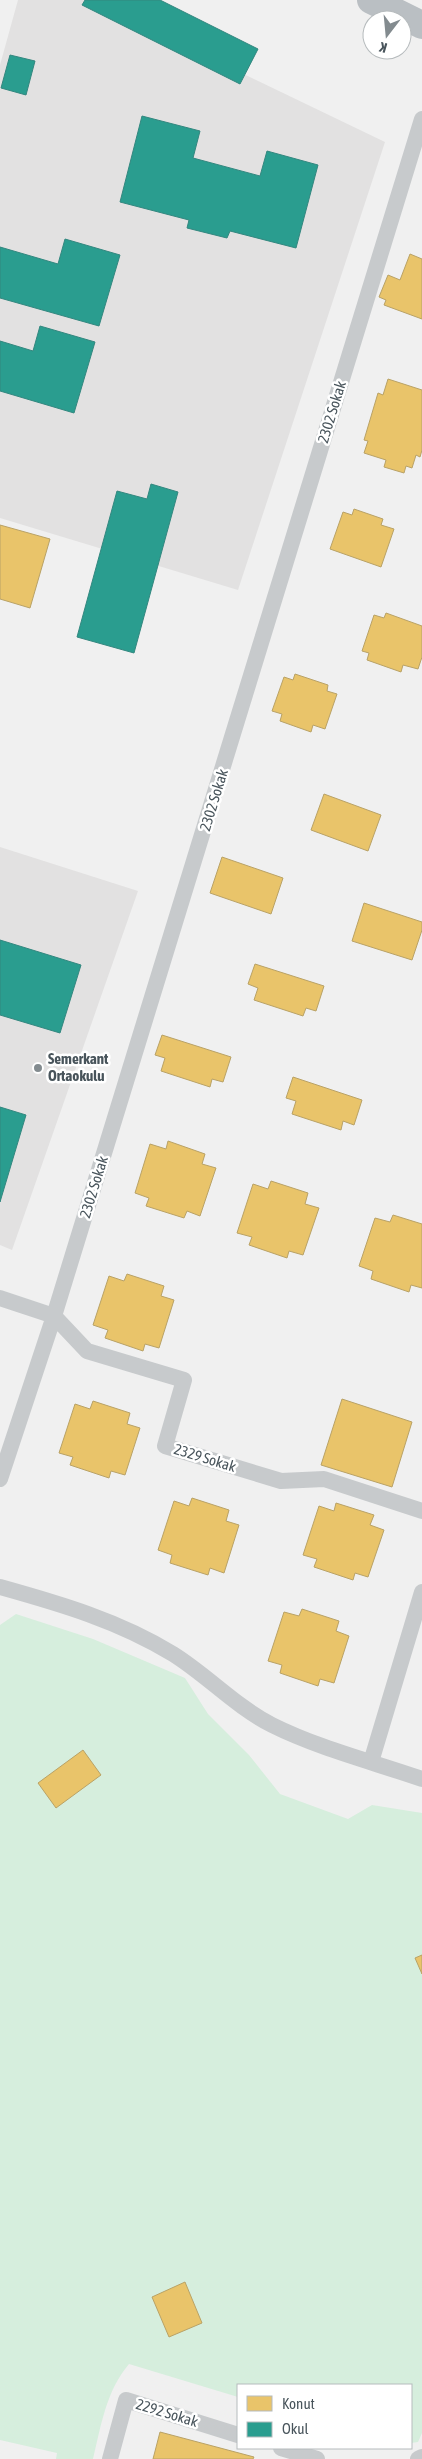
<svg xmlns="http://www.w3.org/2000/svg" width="422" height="2459" viewBox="0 0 422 2459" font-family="'Asap Condensed',sans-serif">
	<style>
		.education { fill: #e2e1e1 }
		.green { fill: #d6eedd }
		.homes { fill: #e9c46a; stroke: #b9a266 }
		.schools { fill: #2a9d8f; stroke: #33877f }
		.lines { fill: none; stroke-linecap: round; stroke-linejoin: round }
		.street { stroke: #c7cacc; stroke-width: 16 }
		.highway { stroke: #babfc3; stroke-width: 28 }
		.poi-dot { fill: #838b8f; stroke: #fff; stroke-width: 2 }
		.labels { text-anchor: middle; stroke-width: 5; stroke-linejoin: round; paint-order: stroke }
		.street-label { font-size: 15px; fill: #48545b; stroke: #fff }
		.poi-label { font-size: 15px; font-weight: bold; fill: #48545b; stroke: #fff; text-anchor: start }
	</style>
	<rect width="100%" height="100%" fill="#f0f0f0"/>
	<path class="education" d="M18 0H90L385 142 238 590 0 518V65Z
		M0 847 138 891 12 1250 0 1245Z"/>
	<path class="green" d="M16 1614 93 1639 185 1678 208 1714 249 1755 280 1794 348 1819 372 1805 422 1813V2433L418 2442 411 2443V2385H238V2397L129 2364C106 2391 101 2426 93 2459H56L57 2453 0 2440V1625Z"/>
	<path class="homes" d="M410 254 422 259V319L384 305 386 300 379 297 388 275 400 280Z
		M388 379 422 390V450L420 457 416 455 412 468 406 466 404 473 384 467 386 460 364 453 368 441 364 440 378 393 383 395Z
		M354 509 383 519 381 525 394 529 381 567 330 549 343 512 352 515Z
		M0 525 50 539 30 608 0 599Z
		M386 613 422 626V657L418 669 403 665 401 672 367 660 369 653 362 651 374 615 384 618Z
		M295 674 328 685 327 691 337 694 325 729 313 725 311 732 280 721 282 714 272 711 284 677 293 680Z
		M324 794 381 815 368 851 311 830Z
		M222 857 283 878 271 914 210 893Z
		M364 903 422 922V930L412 960 352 941Z
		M255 964 324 986 316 1011 306 1008 303 1016 254 1000 258 988 248 984Z
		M162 1035 231 1057 223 1082 212 1079 210 1087 161 1071 165 1058 155 1055Z
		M293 1077 362 1100 354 1125 343 1121 341 1130 292 1114 296 1101 286 1098Z
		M168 1141 205 1154 202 1164 216 1168 200 1216 187 1211 184 1218 146 1206 149 1198 135 1193 150 1144 166 1149Z
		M271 1181 308 1193 305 1204 319 1208 303 1255 289 1251 287 1258 249 1245 252 1237 237 1233 253 1184 268 1189Z
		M393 1215 422 1224V1288L411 1285 409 1292 371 1279 373 1271 359 1266 375 1218 390 1222Z
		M127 1274 164 1286 161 1296 174 1300 159 1348 145 1344 143 1351 105 1338 108 1330 93 1325 109 1276 124 1281Z
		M342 1399 412 1422 392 1487 321 1465Z
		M93 1401 130 1413 127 1424 140 1428 125 1475 111 1471 109 1478 70 1465 73 1457 59 1453 75 1404 90 1409Z
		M192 1498 229 1510 226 1521 239 1525 224 1573 210 1568 208 1575 170 1563 172 1555 158 1550 174 1501 189 1506Z
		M336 1503 374 1515 370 1525 384 1530 368 1577 355 1573 353 1580 314 1567 317 1559 303 1555 319 1506 334 1511Z
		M302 1609 339 1621 336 1631 349 1636 334 1683 320 1679 318 1686 280 1673 282 1665 268 1661 284 1612 299 1616Z
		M83 1750 101 1775 56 1808 38 1783Z
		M422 1955V1974L415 1958Z
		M185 2282 202 2323 169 2337 152 2297Z
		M160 2432 254 2457 253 2459H153Z"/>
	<path class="schools" d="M85 0H160L258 49 240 84 82 5Z
		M10 55 35 61 26 95 1 88Z
		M142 116 200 131 193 158 260 176 267 151 318 165 296 248 230 231 227 238 187 228 189 220 120 202Z
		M65 239 120 255 99 326 0 298V247L58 264Z
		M40 326 95 342 74 413 0 391V341L33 351Z
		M151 484 178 492 134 653 77 637 117 491 147 499Z
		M0 940 81 965 60 1033 0 1015Z
		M0 1107 26 1115 0 1202Z"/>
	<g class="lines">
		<path class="street" d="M0 1298 54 1316 87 1351 184 1380 165 1446 281 1481 324 1479 422 1511
			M0 1479 54 1316 422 119
			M0 1587C61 1604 119 1621 173 1654 208 1676 235 1706 272 1725 318 1748 373 1762 422 1779
			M371 1762 422 1592
			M281 2448 317 2459
			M110 2459 126 2400 238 2435
			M418 2459 422 2457"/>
		<path class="highway" d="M371 0 422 25"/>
	</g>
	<circle class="poi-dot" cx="38" cy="1068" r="5"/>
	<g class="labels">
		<g class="street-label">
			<text transform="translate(332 412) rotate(-73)" y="5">2302 Sokak</text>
			<text transform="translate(214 800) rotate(-73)" y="5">2302 Sokak</text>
			<text transform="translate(94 1187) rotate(-73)" y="5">2302 Sokak</text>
			<text transform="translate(205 1458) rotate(17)" y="5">2329 Sokak</text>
			<text transform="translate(167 2413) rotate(17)" y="5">2292 Sokak</text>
		</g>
		<g class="poi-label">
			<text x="48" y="1064">Semerkant<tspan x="48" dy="17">Ortaokulu</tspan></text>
		</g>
	</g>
	<rect x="237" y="2384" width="175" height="65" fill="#ffffff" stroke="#b6bbbd"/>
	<rect x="247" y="2396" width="25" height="15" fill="#e9c46a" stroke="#b6bbbd"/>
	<text x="282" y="2409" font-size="15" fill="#48545b">Konut</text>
	<rect x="247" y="2422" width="25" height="15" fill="#2a9d8f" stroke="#b6bbbd"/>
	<text x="282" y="2434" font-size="15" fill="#48545b">Okul</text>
	<g transform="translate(387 35) rotate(196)"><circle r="24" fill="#ffffff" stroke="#b6bbbd"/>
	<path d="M0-4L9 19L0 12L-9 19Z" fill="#838b8f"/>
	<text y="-8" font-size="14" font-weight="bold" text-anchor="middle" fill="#48545b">K</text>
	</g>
</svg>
